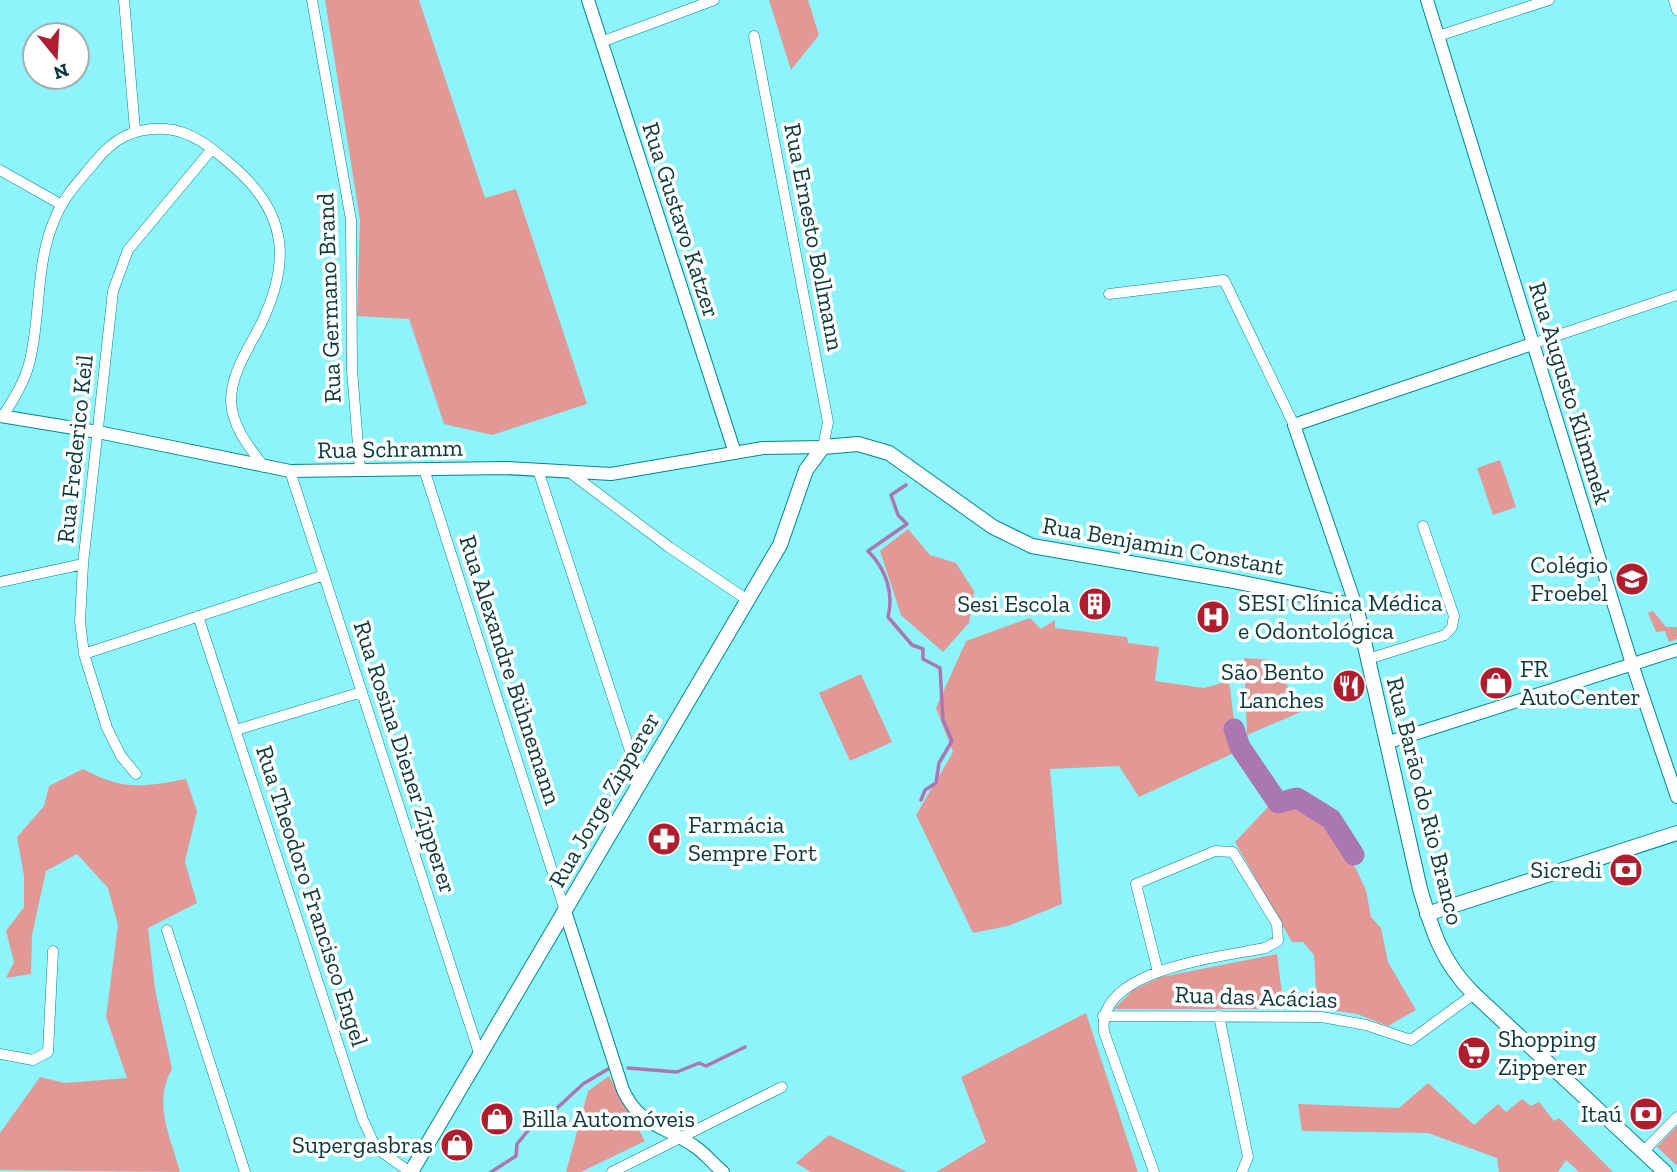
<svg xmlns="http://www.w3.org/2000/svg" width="1677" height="1172" viewBox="0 0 1677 1172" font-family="'Zilla Slab',serif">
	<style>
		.green { fill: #e29996 }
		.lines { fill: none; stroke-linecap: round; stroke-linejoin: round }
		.stream { stroke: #ab77b3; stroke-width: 3.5 }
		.river { stroke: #ab77b3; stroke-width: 21 }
		.minor-casing { stroke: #00878f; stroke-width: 11 }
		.tertiary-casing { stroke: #00878f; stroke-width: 14 }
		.secondary-casing { stroke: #00878f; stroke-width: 16 }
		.minor { stroke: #fff; stroke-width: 10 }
		.tertiary { stroke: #fff; stroke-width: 12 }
		.secondary { stroke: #fff; stroke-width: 14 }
		.labels { text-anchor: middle; stroke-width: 7; stroke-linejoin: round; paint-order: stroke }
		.street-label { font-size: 24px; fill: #0a393c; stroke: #fff }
		.poi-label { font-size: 24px; fill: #0a393c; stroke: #fff; text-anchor: end }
	</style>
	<rect width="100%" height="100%" fill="#8df4fc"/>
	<path class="green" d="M325 0H419L485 198 516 189 587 404 492 435 444 424 409 319 357 316 360 220Z
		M769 0H808L819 35 791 70Z
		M1500 460 1516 507 1493 515 1477 468Z
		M908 529 930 555 956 563 974 591 969 623 943 652 901 615 880 551Z
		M1653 611 1666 627H1677V639L1669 642 1665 631 1656 632 1648 613Z
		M1030 618 1041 629 1055 620V628L1127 637 1128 643 1159 647 1155 681 1204 688 1229 681 1238 751 1139 797 1119 766 1050 769 1062 904 1008 926 973 933 916 815 953 752 936 708 966 641Z
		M1244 658 1271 660 1303 711 1247 735Z
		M861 674 892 742 850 761 819 693Z
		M83 769C124 791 143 787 186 779L197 811 185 862 197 903 148 928 155 989 172 1069C152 1104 171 1137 180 1172L0 1170V1133L40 1077 65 1083 127 1078 106 1017 118 925 108 888 77 854 46 871 32 935 31 974 6 978 14 962 6 931 24 907V876L17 837 44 806 49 786Z
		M1294 806 1323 822 1356 869 1366 890 1371 917 1381 928 1388 962 1416 1010 1388 1026 1357 1014 1317 1008 1314 955 1303 942H1292L1235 842 1268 807 1279 811Z
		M1277 954 1284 1009H1114L1133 990 1161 977Z
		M1086 1013 1138 1172H936L986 1142 961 1077Z
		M609 1076 645 1141 581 1172H566L588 1091Z
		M1428 1083 1474 1125 1498 1104 1506 1112 1522 1099 1531 1106 1539 1102 1554 1121 1559 1118 1613 1172H1579L1566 1160 1558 1172H1499L1497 1158 1428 1133 1302 1131 1298 1104 1399 1108Z
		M1677 1126V1166L1657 1147Z
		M829 1135 907 1172H811L796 1163Z"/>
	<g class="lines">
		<path class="stream" d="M906 485 891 495 898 515 907 524 868 551C886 569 894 593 888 617L912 645 923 649V659L940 668 943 720 952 741 939 763 936 783 925 790 921 800
			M628 1068 677 1072 699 1063 706 1066 745 1047
			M491 1172 516 1156 517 1144 541 1115 556 1109 583 1084 608 1069"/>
		<path class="river" d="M1234 729 1240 747 1278 803 1297 798 1331 819 1354 855"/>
		<defs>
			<path id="minor" d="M124 0 135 130
				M312 0 351 220 352 370 360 470
				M1674 0 1677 10
				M754 36 828 422 823 447
				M1438 36 1549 0
				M601 42 714 0
				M0 170 62 205
				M1109 294 1224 280 1294 425
				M1532 344 1677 295
				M3 416C13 400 24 383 29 364 42 315 34 262 57 214 65 195 81 179 94 163 114 138 134 127 166 129 193 131 214 150 234 167 289 215 291 264 259 328 247 351 231 374 231 401 232 427 250 448 264 467
				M424 469 565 911
				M538 470 640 781
				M290 471 480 1056
				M572 474 669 547 746 599
				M0 582 83 564
				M198 616 363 1120 376 1148 410 1172
				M84 654 324 575
				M1368 659 1445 635 1452 627 1454 616 1423 526
				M236 730 362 692
				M136 774 121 756 107 728 84 654 80 622 83 564 113 291 128 250 212 149
				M167 930 245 1172
				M1103 1016 1322 1017 1366 1025 1411 1040 1474 994
				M1219 1016 1248 1157 1242 1172
				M0 1054 33 1060 48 1052 53 951
				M1643 1152 1677 1117
				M612 1172 782 1087
				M1154 1172 1104 1032C1095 969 1222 957 1265 948L1278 941 1277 924 1233 852 1215 851 1136 884 1158 972"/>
			<path id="tertiary" d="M588 0 735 453
				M1427 0 1632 664 1677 797
				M0 416 98 432 290 471 506 468 611 474 763 448 823 447
				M1356 606 1294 425 1532 344
				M1386 743 1677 650
				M565 911 623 1090C641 1128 663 1124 694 1146 705 1153 713 1164 723 1172"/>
			<path id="secondary" d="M1427 914 1677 833
				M411 1172 780 545 806 470 823 447 858 444 889 453 993 527 1032 546 1228 580 1356 606 1420 889C1432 930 1442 963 1474 994L1665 1172"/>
		</defs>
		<use href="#minor" class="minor-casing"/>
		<use href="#tertiary" class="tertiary-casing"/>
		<use href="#secondary" class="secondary-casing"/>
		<use href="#minor" class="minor"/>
		<use href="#tertiary" class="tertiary"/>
		<use href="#secondary" class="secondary"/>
	</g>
	<defs>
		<symbol id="school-disc" viewBox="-11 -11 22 22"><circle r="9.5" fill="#b01d2e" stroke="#fff"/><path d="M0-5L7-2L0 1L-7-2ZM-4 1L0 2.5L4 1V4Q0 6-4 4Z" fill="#fff"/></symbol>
		<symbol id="building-disc" viewBox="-11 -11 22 22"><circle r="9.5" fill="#b01d2e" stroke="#fff"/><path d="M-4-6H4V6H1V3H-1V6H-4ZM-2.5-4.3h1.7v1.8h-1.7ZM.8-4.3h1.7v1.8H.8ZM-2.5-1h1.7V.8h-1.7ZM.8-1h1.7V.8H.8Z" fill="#fff"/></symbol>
		<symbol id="hospital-disc" viewBox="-11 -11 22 22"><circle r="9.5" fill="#b01d2e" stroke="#fff"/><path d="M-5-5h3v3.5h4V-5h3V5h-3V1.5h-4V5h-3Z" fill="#fff"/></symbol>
		<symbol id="shop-disc" viewBox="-11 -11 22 22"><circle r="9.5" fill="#b01d2e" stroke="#fff"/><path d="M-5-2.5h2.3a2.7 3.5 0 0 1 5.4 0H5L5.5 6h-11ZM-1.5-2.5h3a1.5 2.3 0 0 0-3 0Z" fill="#fff"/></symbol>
		<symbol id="restaurant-disc" viewBox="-11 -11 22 22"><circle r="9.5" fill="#b01d2e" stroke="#fff"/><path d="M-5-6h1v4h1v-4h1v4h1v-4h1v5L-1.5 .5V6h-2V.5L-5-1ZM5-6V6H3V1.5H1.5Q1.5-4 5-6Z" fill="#fff"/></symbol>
		<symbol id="pharmacy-disc" viewBox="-11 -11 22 22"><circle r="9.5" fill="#b01d2e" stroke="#fff"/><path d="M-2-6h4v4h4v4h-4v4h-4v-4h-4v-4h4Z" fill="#fff"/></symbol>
		<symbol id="bank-disc" viewBox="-11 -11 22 22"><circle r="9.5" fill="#b01d2e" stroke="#fff"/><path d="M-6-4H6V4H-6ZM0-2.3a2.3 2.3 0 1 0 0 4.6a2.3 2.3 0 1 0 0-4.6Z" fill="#fff"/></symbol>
		<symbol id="supermarket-disc" viewBox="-11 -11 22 22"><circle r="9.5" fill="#b01d2e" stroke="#fff"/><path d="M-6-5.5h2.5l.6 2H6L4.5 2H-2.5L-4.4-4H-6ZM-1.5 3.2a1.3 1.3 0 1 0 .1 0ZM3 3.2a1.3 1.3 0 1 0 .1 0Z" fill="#fff"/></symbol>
	</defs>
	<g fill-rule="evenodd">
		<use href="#school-disc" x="1613" y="560" width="38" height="38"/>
		<use href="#building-disc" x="1076" y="585" width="38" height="38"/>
		<use href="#hospital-disc" x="1194" y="598" width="38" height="38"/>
		<use href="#shop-disc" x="1477" y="664" width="38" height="38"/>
		<use href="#restaurant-disc" x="1330" y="667" width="38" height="38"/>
		<use href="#pharmacy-disc" x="645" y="820" width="38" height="38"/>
		<use href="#bank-disc" x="1607" y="851" width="38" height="38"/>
		<use href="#supermarket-disc" x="1455" y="1034" width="38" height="38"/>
		<use href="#bank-disc" x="1627" y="1095" width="38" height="38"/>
		<use href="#shop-disc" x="478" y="1100" width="38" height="38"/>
		<use href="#shop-disc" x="438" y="1126" width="38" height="38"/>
	</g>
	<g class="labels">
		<g class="street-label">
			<text transform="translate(681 220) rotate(72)" y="8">Rua Gustavo Katzer</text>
			<text transform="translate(814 237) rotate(79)" y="8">Rua Ernesto Bollmann</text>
			<text transform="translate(329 298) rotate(-92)" y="8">Rua Germano Brand</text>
			<text transform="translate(1570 393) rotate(73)" y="8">Rua Augusto Klimmek</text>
			<text transform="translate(75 449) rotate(-84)" y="8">Rua Frederico Keil</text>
			<text transform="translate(390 449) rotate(-1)" y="8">Rua Schramm</text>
			<text transform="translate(1163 546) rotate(10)" y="8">Rua Benjamin Constant</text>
			<text transform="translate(510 670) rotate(72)" y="8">Rua Alexandre Bühnemann</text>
			<text transform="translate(405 757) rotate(72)" y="8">Rua Rosina Diener Zipperer</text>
			<text transform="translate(604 800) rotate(-60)" y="8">Rua Jorge Zipperer</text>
			<text transform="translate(1425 801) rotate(76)" y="8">Rua Barão do Rio Branco</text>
			<text transform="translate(312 896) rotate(72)" y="8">Rua Theodoro Francisco Engel</text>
			<text transform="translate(1256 997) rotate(2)" y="8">Rua das Acácias</text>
		</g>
		<g class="poi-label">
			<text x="1608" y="573">Colégio<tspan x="1608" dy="28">Froebel</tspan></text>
			<text x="1238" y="611" text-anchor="start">SESI Clínica Médica<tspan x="1238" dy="28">e Odontológica</tspan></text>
			<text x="1070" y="612">Sesi Escola</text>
			<text x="1520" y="677" text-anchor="start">FR<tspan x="1520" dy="28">AutoCenter</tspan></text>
			<text x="1324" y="680">São Bento<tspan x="1324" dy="28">Lanches</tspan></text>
			<text x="688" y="833" text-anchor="start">Farmácia<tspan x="688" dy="28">Sempre Fort</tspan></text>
			<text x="1602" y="878">Sicredi</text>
			<text x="1498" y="1047" text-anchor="start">Shopping<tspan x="1498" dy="28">Zipperer</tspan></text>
			<text x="1622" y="1122">Itaú</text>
			<text x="522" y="1127" text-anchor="start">Billa Automóveis</text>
			<text x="433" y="1153">Supergasbras</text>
		</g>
	</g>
	<g transform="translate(56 56) rotate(162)"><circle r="33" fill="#ffffff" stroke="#9db0b1" stroke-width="2"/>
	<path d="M0-5L12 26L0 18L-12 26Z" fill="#b01d2e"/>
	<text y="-10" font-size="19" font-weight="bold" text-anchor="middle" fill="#0a393c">N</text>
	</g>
</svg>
